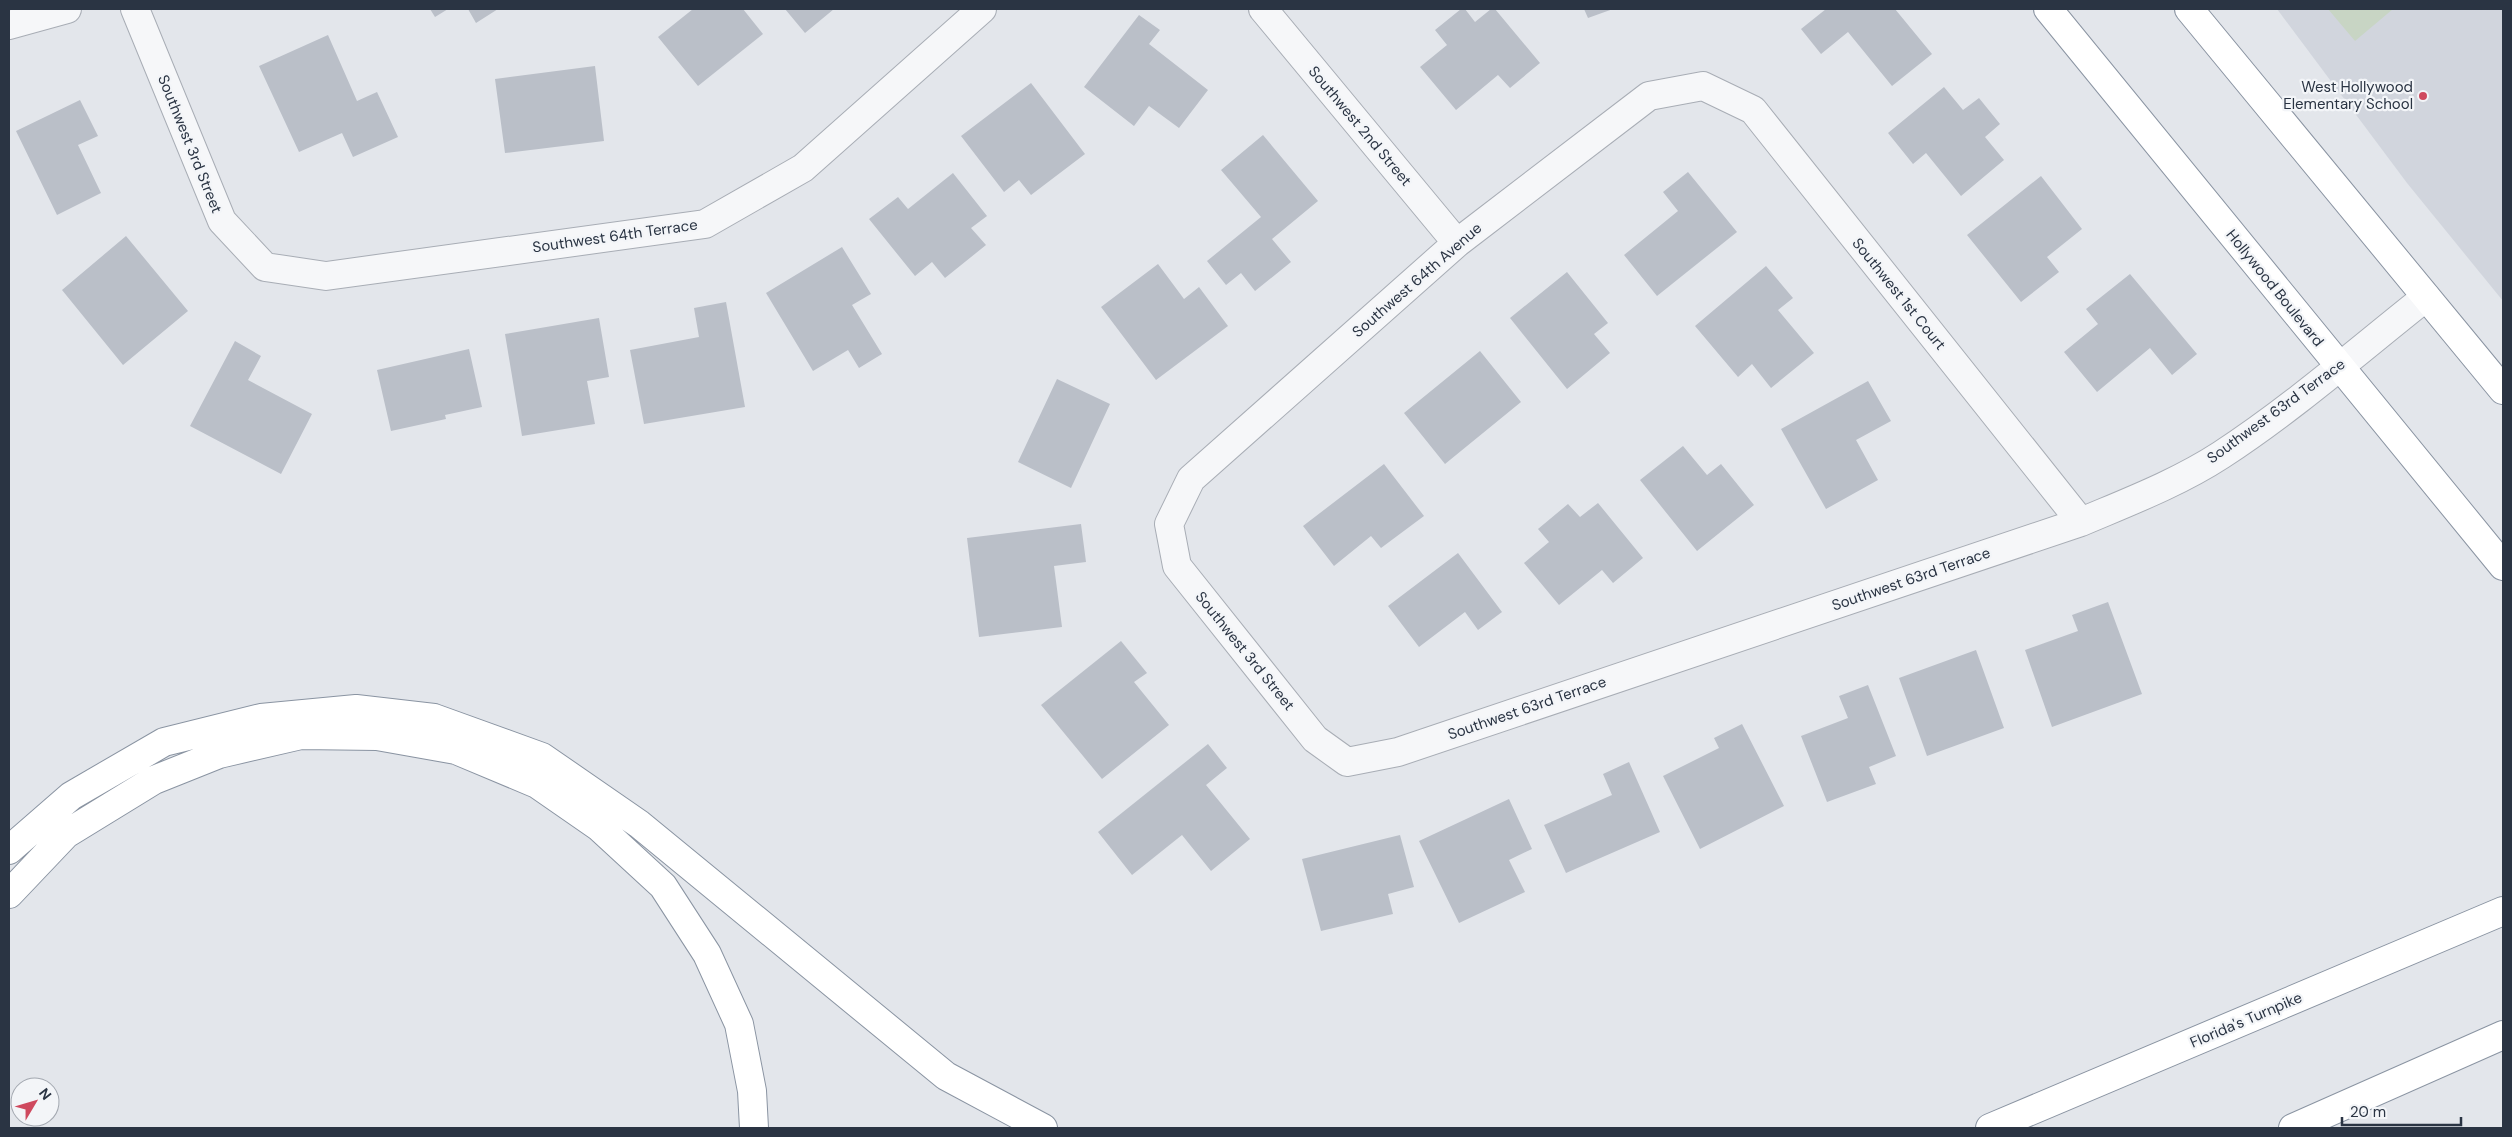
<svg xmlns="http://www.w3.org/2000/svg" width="2512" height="1137" viewBox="0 0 2512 1137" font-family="'DM Sans',sans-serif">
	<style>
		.built { fill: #d1d5dd }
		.green { fill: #c8d5c4 }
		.building { fill: #babfc8 }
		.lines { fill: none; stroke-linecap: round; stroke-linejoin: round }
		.minor-casing { stroke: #a8adb5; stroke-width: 30 }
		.highway-casing { stroke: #8a94a2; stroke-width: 30 }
		.minor { stroke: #f6f7f9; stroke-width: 28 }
		.highway { stroke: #fff; stroke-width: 28 }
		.poi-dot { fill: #cf495e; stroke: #f3f5f8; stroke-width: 2 }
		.labels { text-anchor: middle; stroke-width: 4.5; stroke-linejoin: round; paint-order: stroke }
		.poi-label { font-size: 15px; fill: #2a3443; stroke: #f3f5f8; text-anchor: end }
		.street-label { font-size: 15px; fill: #2a3443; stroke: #f3f5f8 }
	</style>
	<rect width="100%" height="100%" fill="#e3e6eb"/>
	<path class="built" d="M2277 9H2503V301L2407 183Z"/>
	<path class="green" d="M2328 9H2393L2355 41Z"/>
	<path class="building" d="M430 9H448L435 17Z
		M468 9H498L476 23Z
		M693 9H743L763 34 698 86 658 37Z
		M785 9H834L805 33Z
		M1461 9H1465L1475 22 1491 9H1495L1540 63 1510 88 1498 75 1456 110 1420 67 1447 45 1435 30Z
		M1584 9H1613L1588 18Z
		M1826 9H1895L1932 54 1892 86 1848 32 1821 54 1801 29Z
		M1139 15 1160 30 1149 44 1208 90 1179 128 1149 106 1134 126 1084 87Z
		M328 35 357 101 377 92 398 137 353 157 342 133 299 152 259 66Z
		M595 66 604 141 505 153 495 79Z
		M1031 83 1085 154 1031 195 1019 180 1004 192 961 136Z
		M1944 87 1963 110 1979 98 2000 124 1985 137 2004 160 1961 196 1926 153 1913 164 1888 133Z
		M80 100 98 136 78 145 101 193 57 215 16 131Z
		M1263 135 1318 201 1272 239 1291 262 1255 291 1241 273 1226 285 1207 261 1261 217 1221 170Z
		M1688 172 1737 232 1657 296 1624 255 1678 211 1663 192Z
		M953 173 987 216 971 228 986 245 945 278 932 262 915 276 869 219 898 197 908 209Z
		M2041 176 2082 229 2047 257 2059 272 2021 302 1967 235Z
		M126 236 188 311 123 365 62 290Z
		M842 247 871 294 852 305 882 354 859 368 848 350 813 371 766 293Z
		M1158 264 1184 299 1199 287 1228 326 1156 380 1101 307Z
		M1766 266 1793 298 1778 310 1814 353 1771 388 1752 364 1738 377 1695 326Z
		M1567 272 1608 323 1594 334 1610 353 1567 389 1510 318Z
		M2130 274 2197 354 2172 375 2150 348 2097 392 2064 352 2098 324 2086 309Z
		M726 302 745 407 644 424 630 350 699 337 694 308Z
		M599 318 609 377 587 381 595 424 522 436 505 334Z
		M235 341 261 356 248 380 312 414 281 474 190 426Z
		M469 349 482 407 445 415 446 419 391 431 377 370Z
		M1480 351 1521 402 1445 464 1404 413Z
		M1057 379 1110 404 1071 488 1018 462Z
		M1868 381 1891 421 1856 440 1878 480 1826 509 1781 429Z
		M1683 446 1707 475 1721 464 1754 505 1697 551 1640 480Z
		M1384 464 1424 516 1381 548 1371 536 1334 566 1303 526Z
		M1598 503 1643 558 1613 583 1602 570 1559 605 1524 563 1549 542 1538 529 1568 504 1580 517Z
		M1081 524 1086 562 1054 566 1062 627 979 637 967 538Z
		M1458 553 1502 612 1478 630 1465 612 1419 647 1388 606Z
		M2108 602 2142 694 2052 727 2025 650 2078 631 2072 615Z
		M1121 641 1147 673 1134 682 1169 725 1102 779 1041 705Z
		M1976 650 2004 728 1927 756 1899 678Z
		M1868 685 1896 756 1869 767 1876 784 1827 802 1801 736 1848 718 1839 696Z
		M1742 724 1784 806 1700 849 1663 776 1719 748 1714 738Z
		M1208 744 1227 768 1206 785 1250 839 1211 871 1182 835 1132 875 1098 832Z
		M1629 762 1660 832 1566 873 1544 825 1612 795 1603 774Z
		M1509 799 1532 849 1509 860 1525 892 1459 923 1419 841Z
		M1400 835 1414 887 1388 894 1393 914 1321 931 1302 859Z"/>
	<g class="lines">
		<defs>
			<path id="minor" d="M135 9 222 221 265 267 326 276 705 224 803 168 982 9
				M1263 9 1457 243
				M9 25 67 9
				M2081 522 1753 110 1703 86 1649 96 1457 243 1191 479 1169 524 1177 566 1315 739 1347 762 1398 752 2081 522C2128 502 2178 483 2221 455 2293 408 2359 350 2426 297"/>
			<path id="highway" d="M2048 9 2503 566
				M2189 9 2503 390
				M9 850 71 796 164 742 261 718 356 709 434 718 542 757 639 824 946 1076 1043 1128
				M9 894 66 834 154 780 219 754 301 735 377 736 456 750 537 784 599 827 663 886 707 954 739 1024 752 1091 754 1128
				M1990 1128 2503 911
				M2293 1128 2503 1035"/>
		</defs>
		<use href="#minor" class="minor-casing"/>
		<use href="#highway" class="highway-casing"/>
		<use href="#minor" class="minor"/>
		<use href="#highway" class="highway"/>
	</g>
	<circle class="poi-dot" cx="2423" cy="96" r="5"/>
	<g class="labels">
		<g class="poi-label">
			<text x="2413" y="92">West Hollywood<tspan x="2413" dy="17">Elementary School</tspan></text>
		</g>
		<g class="street-label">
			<text transform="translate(1360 126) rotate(50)" y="5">Southwest 2nd Street</text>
			<text transform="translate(190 144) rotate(68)" y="5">Southwest 3rd Street</text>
			<text transform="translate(615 236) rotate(-8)" y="5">Southwest 64th Terrace</text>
			<text transform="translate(1417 280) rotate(-41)" y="5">Southwest 64th Avenue</text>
			<text transform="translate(2275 288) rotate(51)" y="5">Hollywood Boulevard</text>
			<text transform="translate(1899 294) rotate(51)" y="5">Southwest 1st Court</text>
			<text transform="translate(2276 411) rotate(-36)" y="5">Southwest 63rd Terrace</text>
			<text transform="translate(1911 579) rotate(-19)" y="5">Southwest 63rd Terrace</text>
			<text transform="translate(1245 651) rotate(51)" y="5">Southwest 3rd Street</text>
			<text transform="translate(1527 708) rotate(-19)" y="5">Southwest 63rd Terrace</text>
			<text transform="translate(2246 1020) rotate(-23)" y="5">Florida's Turnpike</text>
		</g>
	</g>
	<rect width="2512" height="1137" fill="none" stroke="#2a3443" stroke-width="20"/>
	<g transform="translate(35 1102) rotate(52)"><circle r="24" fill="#f3f5f8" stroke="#a3a8b0"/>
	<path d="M0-4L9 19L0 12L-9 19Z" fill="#cf495e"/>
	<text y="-8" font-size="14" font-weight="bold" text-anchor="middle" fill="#2a3443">N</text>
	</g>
	<path d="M2342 1117v8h119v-8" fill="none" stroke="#2a3443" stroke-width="2.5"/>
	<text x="2350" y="1117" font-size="15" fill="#2a3443" stroke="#f3f5f8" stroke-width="4" paint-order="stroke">20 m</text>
</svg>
